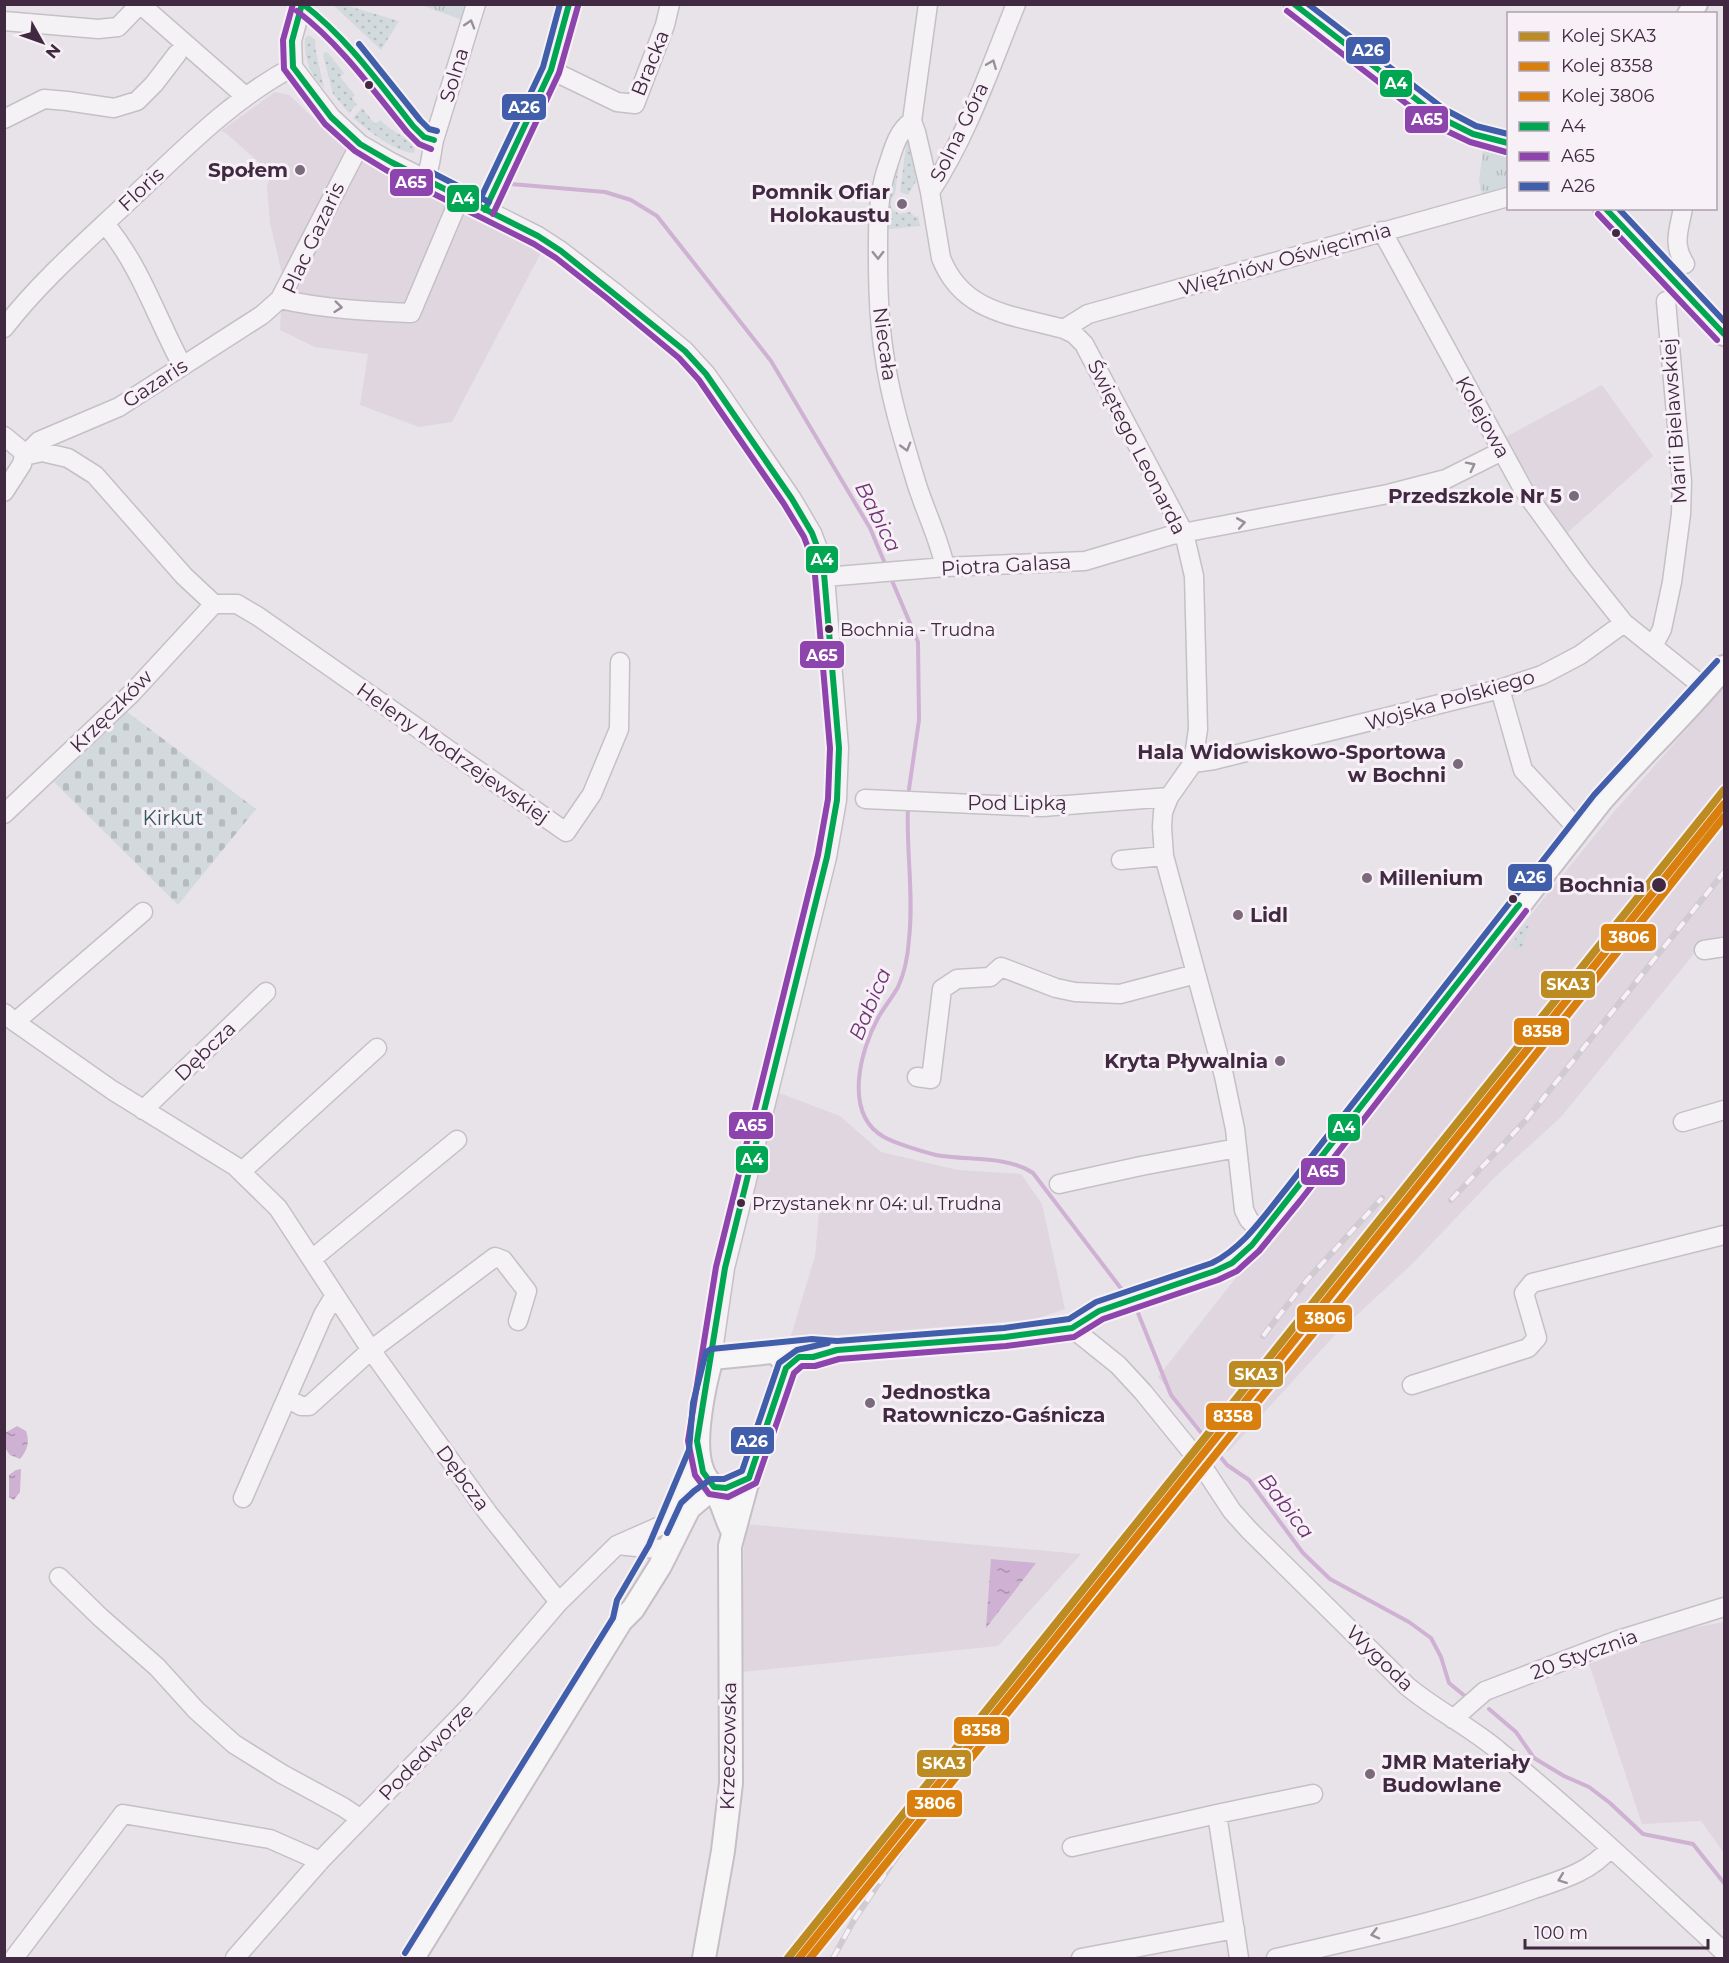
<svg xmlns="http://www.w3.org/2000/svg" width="1729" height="1963" viewBox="0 0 1729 1963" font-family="Montserrat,sans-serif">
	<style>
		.built { fill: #dfd6e0 }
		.grass { fill: url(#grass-dots) }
		.cemetery { fill: url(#cemetery-stones) }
		.park { fill: url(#park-tufts) }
		.water { fill: url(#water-ripples) }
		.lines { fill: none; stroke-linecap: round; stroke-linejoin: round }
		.stream { stroke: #cfb1d3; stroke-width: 4 }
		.minor-casing { stroke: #c5c0c6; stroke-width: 21 }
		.major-casing { stroke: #c6bfc6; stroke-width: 26 }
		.minor { stroke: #f5f2f5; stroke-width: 18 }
		.major { stroke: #f7f6f7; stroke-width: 22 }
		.rail-casing { stroke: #d0cbd0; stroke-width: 6 }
		.rail { stroke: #f7f1f7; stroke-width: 4; stroke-dasharray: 11; stroke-linecap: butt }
		.bus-1-casing { stroke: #f7f1f7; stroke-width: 10 }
		.bus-2-casing { stroke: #f7f1f7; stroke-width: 10 }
		.bus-3-casing { stroke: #f7f1f7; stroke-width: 10 }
		.bus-1 { stroke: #00a651; stroke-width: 6 }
		.bus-2 { stroke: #8e44ad; stroke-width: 6 }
		.bus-3 { stroke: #415eaa; stroke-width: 6 }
		.rail-1-casing { stroke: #f7f1f7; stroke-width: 12 }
		.rail-2-casing { stroke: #f7f1f7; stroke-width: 12 }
		.rail-3-casing { stroke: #f7f1f7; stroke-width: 12 }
		.rail-1 { stroke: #bc8c22; stroke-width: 8 }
		.rail-2 { stroke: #d97f0d; stroke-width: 8 }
		.rail-3 { stroke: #d97f0d; stroke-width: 8 }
		.oneway { stroke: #9b8e9c }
		.bus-dot { fill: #412942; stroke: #f7f1f7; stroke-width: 2 }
		.poi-dot { fill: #7b6a7c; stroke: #f7f1f7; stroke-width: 2 }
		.labels { text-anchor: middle; stroke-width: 6; stroke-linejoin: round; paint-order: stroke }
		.bus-label { font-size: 18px; fill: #412942; stroke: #f7f1f7; text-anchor: start }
		.street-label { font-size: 20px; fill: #412942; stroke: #f7f1f7 }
		.poi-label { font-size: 20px; font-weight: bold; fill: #412942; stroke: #f7f1f7; text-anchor: end }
		.park-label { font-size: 20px; fill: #36585e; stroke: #f7f1f7 }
		.stop-label { font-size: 20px; font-weight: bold; fill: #412942; stroke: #f7f1f7; text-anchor: end }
		.water-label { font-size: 21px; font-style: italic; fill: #703276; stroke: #f7f1f7 }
		.line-badge { stroke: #f7f1f7; stroke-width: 2 }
		.badge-label { font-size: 16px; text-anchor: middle; font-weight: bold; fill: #fff }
	</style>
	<defs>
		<pattern id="grass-dots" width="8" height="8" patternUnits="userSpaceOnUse" patternTransform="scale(1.5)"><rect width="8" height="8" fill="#d3dadd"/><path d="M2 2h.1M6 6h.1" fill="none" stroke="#b6bbbf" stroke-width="1.8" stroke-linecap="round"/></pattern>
		<pattern id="cemetery-stones" width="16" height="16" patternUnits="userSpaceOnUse" patternTransform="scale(1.5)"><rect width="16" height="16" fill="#d3dadd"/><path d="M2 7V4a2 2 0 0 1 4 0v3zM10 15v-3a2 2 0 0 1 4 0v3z" fill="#b6bbbf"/></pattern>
		<pattern id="park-tufts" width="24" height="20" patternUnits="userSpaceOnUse" patternTransform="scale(1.5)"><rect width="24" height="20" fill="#d3dadd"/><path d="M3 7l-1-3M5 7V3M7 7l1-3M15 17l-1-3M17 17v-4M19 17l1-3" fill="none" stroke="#b6bbbf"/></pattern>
		<pattern id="water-ripples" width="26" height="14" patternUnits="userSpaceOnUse" patternTransform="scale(1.5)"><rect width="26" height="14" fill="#cfb1d3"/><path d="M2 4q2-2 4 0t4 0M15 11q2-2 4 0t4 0" fill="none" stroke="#aa90ad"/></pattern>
	</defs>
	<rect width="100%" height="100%" fill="#e8e3e8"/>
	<path class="built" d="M275 92 289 95 336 139 362 159 545 245 452 422 419 427 360 405 368 354 315 347 280 330 283 278 270 223 267 186 271 173 227 134 221 131Z
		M1602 385 1653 456 1565 535 1504 438Z
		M1724 687V938L1702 944 1561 1117 1494 1178 1412 1264 1332 1338 1228 1452 1206 1434 1158 1377 1330 1158 1406 1069 1613 813Z
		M774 1091 840 1116 881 1152 958 1170 1021 1174 1042 1204 1065 1309 1032 1320 790 1339 815 1256 819 1213 748 1197Z
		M744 1524 1081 1554 998 1646 742 1672Z
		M1724 1622V1853L1701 1821 1642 1824 1589 1664 1681 1630Z"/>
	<path class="grass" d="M333 5H345L399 21 381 50Z
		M309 35 315 40 316 52 324 88C309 75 304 57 305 38Z
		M325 52 328 53 344 73 340 77 355 95 352 98 357 104 349 113 333 94 323 55Z
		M362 108 375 124 381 120C390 132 409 136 415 150L414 153C394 152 368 130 353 118Z
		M907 138 910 140 916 181 908 195 900 192Z
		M902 142 895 194 891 200V208L899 214 910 212 915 217 918 216 920 226 882 230V214Z
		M1525 924 1529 927 1522 948 1516 950 1511 945Z"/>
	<path class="cemetery" d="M126 711 256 809 178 905 54 782Z"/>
	<path class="park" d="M421 5H467L462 20Z
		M1483 150 1508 157V188L1482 196 1479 180Z"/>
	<path class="water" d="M17 1426 26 1431C30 1442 27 1451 20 1459L10 1455 5 1448V1433Z
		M21 1469 20 1492 14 1500 9 1497V1475L16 1470Z
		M991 1559 1036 1563 986 1628Z"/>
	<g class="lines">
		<path class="stream" d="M511 184 605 192 631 200 657 216 771 361 870 528 886 566
			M890 576 918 642 919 720 908 796
			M908 807C906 850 914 895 909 939 908 955 905 972 898 987 892 998 884 1007 878 1018 860 1051 843 1114 884 1137 894 1143 924 1152 936 1155 967 1161 1006 1155 1033 1173L1126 1295
			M1136 1308 1171 1395 1227 1465 1249 1480 1303 1553 1330 1579 1409 1622 1431 1638 1441 1657 1449 1683 1466 1697
			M1489 1709 1516 1732 1534 1758 1564 1776 1589 1787 1610 1803 1643 1834 1693 1844 1724 1883"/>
		<defs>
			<path id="minor" d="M140 4 245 96
				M302 4 292 41 293 67 331 117 360 144 391 162 538 236 561 251 614 292 685 351 706 374 723 398 792 499 812 533 823 562 825 577 839 748 837 800 827 857 725 1268 712 1358
				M928 4 912 121 916 132 930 192 941 258C963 314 1014 315 1064 329L1074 334 1084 344 1184 533 1194 576 1198 729 1193 763 1169 797 1163 812 1162 827 1164 856 1224 1076 1235 1129 1244 1210 1249 1220 1263 1233
				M1293 4 1439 117 1473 134 1508 143
				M4 21 98 29 118 27 140 4
				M551 70 617 102 635 104 665 25 670 4
				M4 119 44 99 67 101 114 108 137 101 154 84 177 54
				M912 121C896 133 893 151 887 168 877 198 878 227 878 258 878 290 879 322 884 353 890 398 904 442 917 485 926 513 939 539 945 567
				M425 179C431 167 431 154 434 140L476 4
				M930 192C968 134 990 68 1016 4
				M1683 208C1679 230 1672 244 1685 264
				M485 210 551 70 569 4
				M105 224C140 265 156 317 182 365
				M1382 231 1523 489 1581 569 1624 623 1706 689
				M280 299C323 309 368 311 411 313L460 197
				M4 328C41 280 89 239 133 197 183 150 232 99 293 67
				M1064 329 1088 314 1508 197
				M4 436 21 450 24 456
				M24 456 42 452 68 458 95 475 184 576 214 604
				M4 492 22 464 24 456 39 441 119 407 262 315 280 299 360 144
				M825 577 945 567 1085 561 1172 535 1388 494 1446 479 1502 451
				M214 604H237L259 617 566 832 592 794 619 729 620 662
				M1653 646 1662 629 1672 582 1681 514 1682 482 1666 301
				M1500 689 1523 770 1578 829
				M1193 763 1214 760 1500 689 1542 675 1580 655 1624 623
				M865 799 1042 807 1169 797
				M4 814 132 693 214 604
				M1121 860 1164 856
				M1704 950 1724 947
				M4 1013 15 1022 112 1090 235 1166 278 1208 371 1350 488 1513 559 1602
				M15 1022 143 912
				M917 1077 931 1079 942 989 957 979 990 977 1001 967 1056 988 1075 992 1120 994 1196 974
				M143 1110 266 992
				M1683 1122 1724 1110
				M241 1172 377 1048
				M1059 1184 1141 1166 1237 1148
				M312 1259 457 1140
				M1072 1328 1118 1365 1143 1392 1199 1461 1232 1511 1249 1530 1407 1686C1437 1711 1471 1727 1500 1752 1578 1815 1650 1884 1724 1952
				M1412 1385 1528 1348 1537 1338 1524 1293 1532 1283 1724 1235
				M287 1398 301 1406H309L371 1350 495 1257 503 1260 527 1291 518 1321
				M243 1498 323 1315 335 1295
				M617 1545 657 1549 670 1548
				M59 1577 100 1617 157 1667 196 1710 234 1744 282 1774 343 1807 361 1819
				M1453 1719 1485 1691 1618 1640 1724 1607
				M1217 1814 1239 1958
				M1072 1847 1217 1814 1313 1794
				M14 1958 123 1814 270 1839 320 1861
				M235 1958 320 1861 471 1705 559 1602 617 1545 669 1522
				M1081 1958 1235 1929
				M1276 1958C1363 1938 1450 1920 1534 1889 1561 1880 1592 1871 1610 1848"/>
			<path id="major" d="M1689 14 1696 4
				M1605 208 1724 334
				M668 1523 698 1452
				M733 1532C725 1518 723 1502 714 1489 710 1482 704 1477 702 1469 692 1443 704 1385 712 1358L813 1348 837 1350 1005 1337 1072 1328 1099 1311 1215 1271 1232 1263 1252 1245 1293 1195 1601 801C1641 755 1686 714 1724 667
				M413 1958 621 1621 633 1609 660 1566 689 1508 714 1487
				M704 1958 723 1851 731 1783 730 1546 746 1487 786 1368 784 1361 775 1352"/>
		</defs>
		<use href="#minor" class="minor-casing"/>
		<use href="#major" class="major-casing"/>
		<use href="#minor" class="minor"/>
		<use href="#major" class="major"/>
		<defs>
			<path id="rail" d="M1451 1200 1525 1121 1724 872
				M1263 1336 1307 1280 1382 1198
				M812 1958 857 1902
				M833 1958 854 1920 910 1837 1160 1525"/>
		</defs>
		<use href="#rail" class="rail-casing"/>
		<use href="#rail" class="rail"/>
		<defs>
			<path id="bus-1" d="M302 4 292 41 293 67 331 117 360 144 391 162 538 236 561 251 685 351 706 374 792 499 812 533 823 562 839 748 837 800 827 857 725 1268 697 1441 703 1472 714 1487 726 1488 749 1478 786 1368 799 1357H813L837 1350 1005 1337 1072 1328 1099 1311 1215 1271 1232 1263 1252 1245 1519 905
				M303 4C347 38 379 83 413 126L424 137 434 140
				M1294 4 1439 117 1473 134 1508 143
				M1605 208 1724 334
				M485 210 551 70 569 4"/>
			<path id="bus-2" d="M293 4 283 40 284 69 325 124 355 151 386 170 534 244 556 258 608 299 679 358 699 380 784 504 804 537 814 564 830 748 828 799 818 855 716 1267 688 1441 695 1475 709 1494 728 1497 756 1483 794 1373 802 1366H815L839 1359 1006 1346 1074 1337 1103 1319 1218 1280 1237 1271 1259 1251 1300 1201 1526 911
				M297 11C341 45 372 89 407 132L419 144 431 149
				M1287 11 1434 125 1470 142 1506 152
				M493 214 559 73 578 6
				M1598 214 1717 340"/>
			<path id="bus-3" d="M1308 4 1444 109 1476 126 1508 134
				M359 44 420 120 429 129 437 131
				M429 171 489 202
				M477 206 543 67 560 4
				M1618 208 1724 321
				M667 1533 681 1503 694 1491 711 1479H724L742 1471 779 1363 797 1350 828 1343
				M405 1953 613 1618 617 1600 649 1545 689 1450 693 1403 706 1352 711 1349 812 1339 837 1341 1004 1328 1069 1319 1096 1302 1212 1263C1244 1247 1264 1216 1286 1189L1594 795 1717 661"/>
		</defs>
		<use href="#bus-1" class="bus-1-casing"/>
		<use href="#bus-2" class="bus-2-casing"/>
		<use href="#bus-3" class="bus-3-casing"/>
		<use href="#bus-1" class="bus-1"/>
		<use href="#bus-2" class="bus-2"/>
		<use href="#bus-3" class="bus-3"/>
		<defs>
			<path id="rail-1" d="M788 1958 1724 790"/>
			<path id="rail-2" d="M799 1958 1724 804"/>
			<path id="rail-3" d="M810 1958 1434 1183 1724 817"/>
		</defs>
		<use href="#rail-1" class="rail-1-casing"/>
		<use href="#rail-2" class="rail-2-casing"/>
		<use href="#rail-3" class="rail-3-casing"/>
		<use href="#rail-1" class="rail-1"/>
		<use href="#rail-2" class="rail-2"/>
		<use href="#rail-3" class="rail-3"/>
	</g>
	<defs><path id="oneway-chevron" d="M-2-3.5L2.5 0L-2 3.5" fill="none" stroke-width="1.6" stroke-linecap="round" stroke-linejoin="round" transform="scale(1.5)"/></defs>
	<g class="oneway">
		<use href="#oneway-chevron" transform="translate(470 24) rotate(-73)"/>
		<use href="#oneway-chevron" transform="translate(992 64) rotate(-68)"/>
		<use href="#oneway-chevron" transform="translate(878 255) rotate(89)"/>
		<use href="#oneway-chevron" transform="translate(338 307) rotate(6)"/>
		<use href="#oneway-chevron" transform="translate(906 447) rotate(74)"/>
		<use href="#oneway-chevron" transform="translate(1471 466) rotate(-27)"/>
		<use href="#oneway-chevron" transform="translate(1241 523) rotate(-10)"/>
		<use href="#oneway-chevron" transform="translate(1562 1879) rotate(159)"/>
		<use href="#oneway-chevron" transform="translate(1375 1934) rotate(166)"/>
	</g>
	<g class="bus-dot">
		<circle cx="369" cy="85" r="5"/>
		<circle cx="1616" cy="233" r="5"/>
		<circle cx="829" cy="629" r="5"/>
		<circle cx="1659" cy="885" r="8"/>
		<circle cx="1513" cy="899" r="5"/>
		<circle cx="741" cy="1203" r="5"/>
	</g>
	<g class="poi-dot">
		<circle cx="300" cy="170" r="6"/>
		<circle cx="902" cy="204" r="6"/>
		<circle cx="1574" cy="496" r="6"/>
		<circle cx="1458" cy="764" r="6"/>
		<circle cx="1367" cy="878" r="6"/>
		<circle cx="1238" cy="915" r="6"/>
		<circle cx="1280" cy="1061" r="6"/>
		<circle cx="870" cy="1403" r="6"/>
		<circle cx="1370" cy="1774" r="6"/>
	</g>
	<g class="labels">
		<g class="bus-label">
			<text x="840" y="636">Bochnia - Trudna</text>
			<text x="752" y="1210">Przystanek nr 04: ul. Trudna</text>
		</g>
		<g class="street-label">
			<text transform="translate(650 63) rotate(-68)" y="7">Bracka</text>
			<text transform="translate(454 75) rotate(-73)" y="7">Solna</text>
			<text transform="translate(959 132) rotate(-64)" y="7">Solna Góra</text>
			<text transform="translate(141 189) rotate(-43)" y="7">Floris</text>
			<text transform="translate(313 238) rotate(-65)" y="7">Plac Gazaris</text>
			<text transform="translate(1285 259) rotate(-16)" y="7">Więźniów Oświęcimia</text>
			<text transform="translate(885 344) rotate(82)" y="7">Niecała</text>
			<text transform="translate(155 383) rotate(-33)" y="7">Gazaris</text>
			<text transform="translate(1483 417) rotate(61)" y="7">Kolejowa</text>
			<text transform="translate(1674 421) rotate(-94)" y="7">Marii Bielawskiej</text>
			<text transform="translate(1137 447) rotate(63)" y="7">Świętego Leonarda</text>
			<text transform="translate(1006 565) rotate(-3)" y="7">Piotra Galasa</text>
			<text transform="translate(1450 700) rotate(-16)" y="7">Wojska Polskiego</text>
			<text transform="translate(111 711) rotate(-45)" y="7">Krzęczków</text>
			<text transform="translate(453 753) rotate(35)" y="7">Heleny Modrzejewskiej</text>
			<text x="1017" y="810">Pod Lipką</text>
			<text transform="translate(205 1051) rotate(-44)" y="7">Dębcza</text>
			<text transform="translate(463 1478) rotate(54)" y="7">Dębcza</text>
			<text transform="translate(1584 1654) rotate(-20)" y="7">20 Stycznia</text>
			<text transform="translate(1380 1658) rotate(44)" y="7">Wygoda</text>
			<text transform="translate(728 1746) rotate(-89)" y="7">Krzeczowska</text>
			<text transform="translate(426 1752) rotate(-46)" y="7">Podedworze</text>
		</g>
		<g class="poi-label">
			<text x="288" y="177">Społem</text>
			<text x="890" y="199">Pomnik Ofiar<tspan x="890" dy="23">Holokaustu</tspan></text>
			<text x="1562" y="503">Przedszkole Nr 5</text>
			<text x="1446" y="759">Hala Widowiskowo-Sportowa<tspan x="1446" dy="23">w Bochni</tspan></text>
			<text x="1379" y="885" text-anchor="start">Millenium</text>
			<text x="1250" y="922" text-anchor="start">Lidl</text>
			<text x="1268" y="1068">Kryta Pływalnia</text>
			<text x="882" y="1399" text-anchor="start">Jednostka<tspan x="882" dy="23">Ratowniczo-Gaśnicza</tspan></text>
			<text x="1382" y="1769" text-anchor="start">JMR Materiały<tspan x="1382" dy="23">Budowlane</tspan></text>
		</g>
		<g class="park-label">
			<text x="173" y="825">Kirkut</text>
		</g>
		<g class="stop-label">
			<text x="1645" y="892">Bochnia</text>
		</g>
		<g class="water-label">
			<text transform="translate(878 517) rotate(63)" y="7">Babica</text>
			<text transform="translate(870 1004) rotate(-67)" y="7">Babica</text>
			<text transform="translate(1286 1506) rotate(52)" y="7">Babica</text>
		</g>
	</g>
	<g class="line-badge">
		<rect x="1345" y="36" width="46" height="29" rx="6" fill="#415eaa"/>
		<rect x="1379" y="69" width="34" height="29" rx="6" fill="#00a651"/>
		<rect x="501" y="93" width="46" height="28" rx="6" fill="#415eaa"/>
		<rect x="1404" y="105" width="45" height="29" rx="6" fill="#8e44ad"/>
		<rect x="389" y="168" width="45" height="29" rx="6" fill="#8e44ad"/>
		<rect x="446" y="184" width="34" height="29" rx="6" fill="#00a651"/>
		<rect x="805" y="545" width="34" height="29" rx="6" fill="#00a651"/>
		<rect x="799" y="640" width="46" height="29" rx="6" fill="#8e44ad"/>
		<rect x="1507" y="863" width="46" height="29" rx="6" fill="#415eaa"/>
		<rect x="1600" y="923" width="57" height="29" rx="6" fill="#d97f0d"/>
		<rect x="1540" y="970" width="56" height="29" rx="6" fill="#bc8c22"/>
		<rect x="1513" y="1017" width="57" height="29" rx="6" fill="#d97f0d"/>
		<rect x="728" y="1111" width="46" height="29" rx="6" fill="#8e44ad"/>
		<rect x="1327" y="1113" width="34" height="29" rx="6" fill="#00a651"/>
		<rect x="735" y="1145" width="34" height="29" rx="6" fill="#00a651"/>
		<rect x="1300" y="1157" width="46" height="29" rx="6" fill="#8e44ad"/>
		<rect x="1296" y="1304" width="57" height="29" rx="6" fill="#d97f0d"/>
		<rect x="1228" y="1360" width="56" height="28" rx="6" fill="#bc8c22"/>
		<rect x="1205" y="1402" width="57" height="29" rx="6" fill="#d97f0d"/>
		<rect x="730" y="1426" width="45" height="29" rx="6" fill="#415eaa"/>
		<rect x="953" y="1716" width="57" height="29" rx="6" fill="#d97f0d"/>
		<rect x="916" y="1749" width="56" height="29" rx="6" fill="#bc8c22"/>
		<rect x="906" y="1789" width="57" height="29" rx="6" fill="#d97f0d"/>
	</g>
	<g class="badge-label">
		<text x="1368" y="56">A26</text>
		<text x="1396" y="89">A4</text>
		<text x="524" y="113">A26</text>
		<text x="1427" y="125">A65</text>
		<text x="411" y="188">A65</text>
		<text x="463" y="204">A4</text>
		<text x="822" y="565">A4</text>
		<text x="822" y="661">A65</text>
		<text x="1530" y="883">A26</text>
		<text x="1629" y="943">3806</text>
		<text x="1568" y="990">SKA3</text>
		<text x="1542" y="1037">8358</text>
		<text x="751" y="1131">A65</text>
		<text x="1344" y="1133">A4</text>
		<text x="752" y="1165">A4</text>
		<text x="1323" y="1177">A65</text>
		<text x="1325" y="1324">3806</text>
		<text x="1256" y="1380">SKA3</text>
		<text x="1233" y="1422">8358</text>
		<text x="752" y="1447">A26</text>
		<text x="981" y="1736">8358</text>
		<text x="944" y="1769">SKA3</text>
		<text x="935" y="1809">3806</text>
	</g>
	<rect width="1729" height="1963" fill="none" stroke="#412942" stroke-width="12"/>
	<rect x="1507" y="12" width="210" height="198" fill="#f7f1f7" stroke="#aea1af" stroke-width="1.5"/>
	<rect x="1519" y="32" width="30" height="9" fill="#bc8c22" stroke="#aea1af" stroke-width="1.5"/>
	<text x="1561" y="42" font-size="18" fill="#412942">Kolej SKA3</text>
	<rect x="1519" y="62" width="30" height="9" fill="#d97f0d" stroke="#aea1af" stroke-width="1.5"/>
	<text x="1561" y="72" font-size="18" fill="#412942">Kolej 8358</text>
	<rect x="1519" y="92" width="30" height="9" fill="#d97f0d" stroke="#aea1af" stroke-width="1.5"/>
	<text x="1561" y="102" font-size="18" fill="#412942">Kolej 3806</text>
	<rect x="1519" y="122" width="30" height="9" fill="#00a651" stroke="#aea1af" stroke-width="1.5"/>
	<text x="1561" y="132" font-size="18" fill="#412942">A4</text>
	<rect x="1519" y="152" width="30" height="9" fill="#8e44ad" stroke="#aea1af" stroke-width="1.5"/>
	<text x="1561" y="162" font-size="18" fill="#412942">A65</text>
	<rect x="1519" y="182" width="30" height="9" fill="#415eaa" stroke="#aea1af" stroke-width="1.5"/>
	<text x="1561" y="192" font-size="18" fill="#412942">A26</text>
	<g transform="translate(42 42) rotate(130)" stroke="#f7f1f7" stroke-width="4.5" paint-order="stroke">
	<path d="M0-4.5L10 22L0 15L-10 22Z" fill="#412942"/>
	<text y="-9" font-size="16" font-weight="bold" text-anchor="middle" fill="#412942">N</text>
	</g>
	<path d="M1525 1939v9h183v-9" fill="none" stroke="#412942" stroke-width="3"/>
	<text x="1534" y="1939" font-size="18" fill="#412942" stroke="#f7f1f7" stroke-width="4.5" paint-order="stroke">100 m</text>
</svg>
